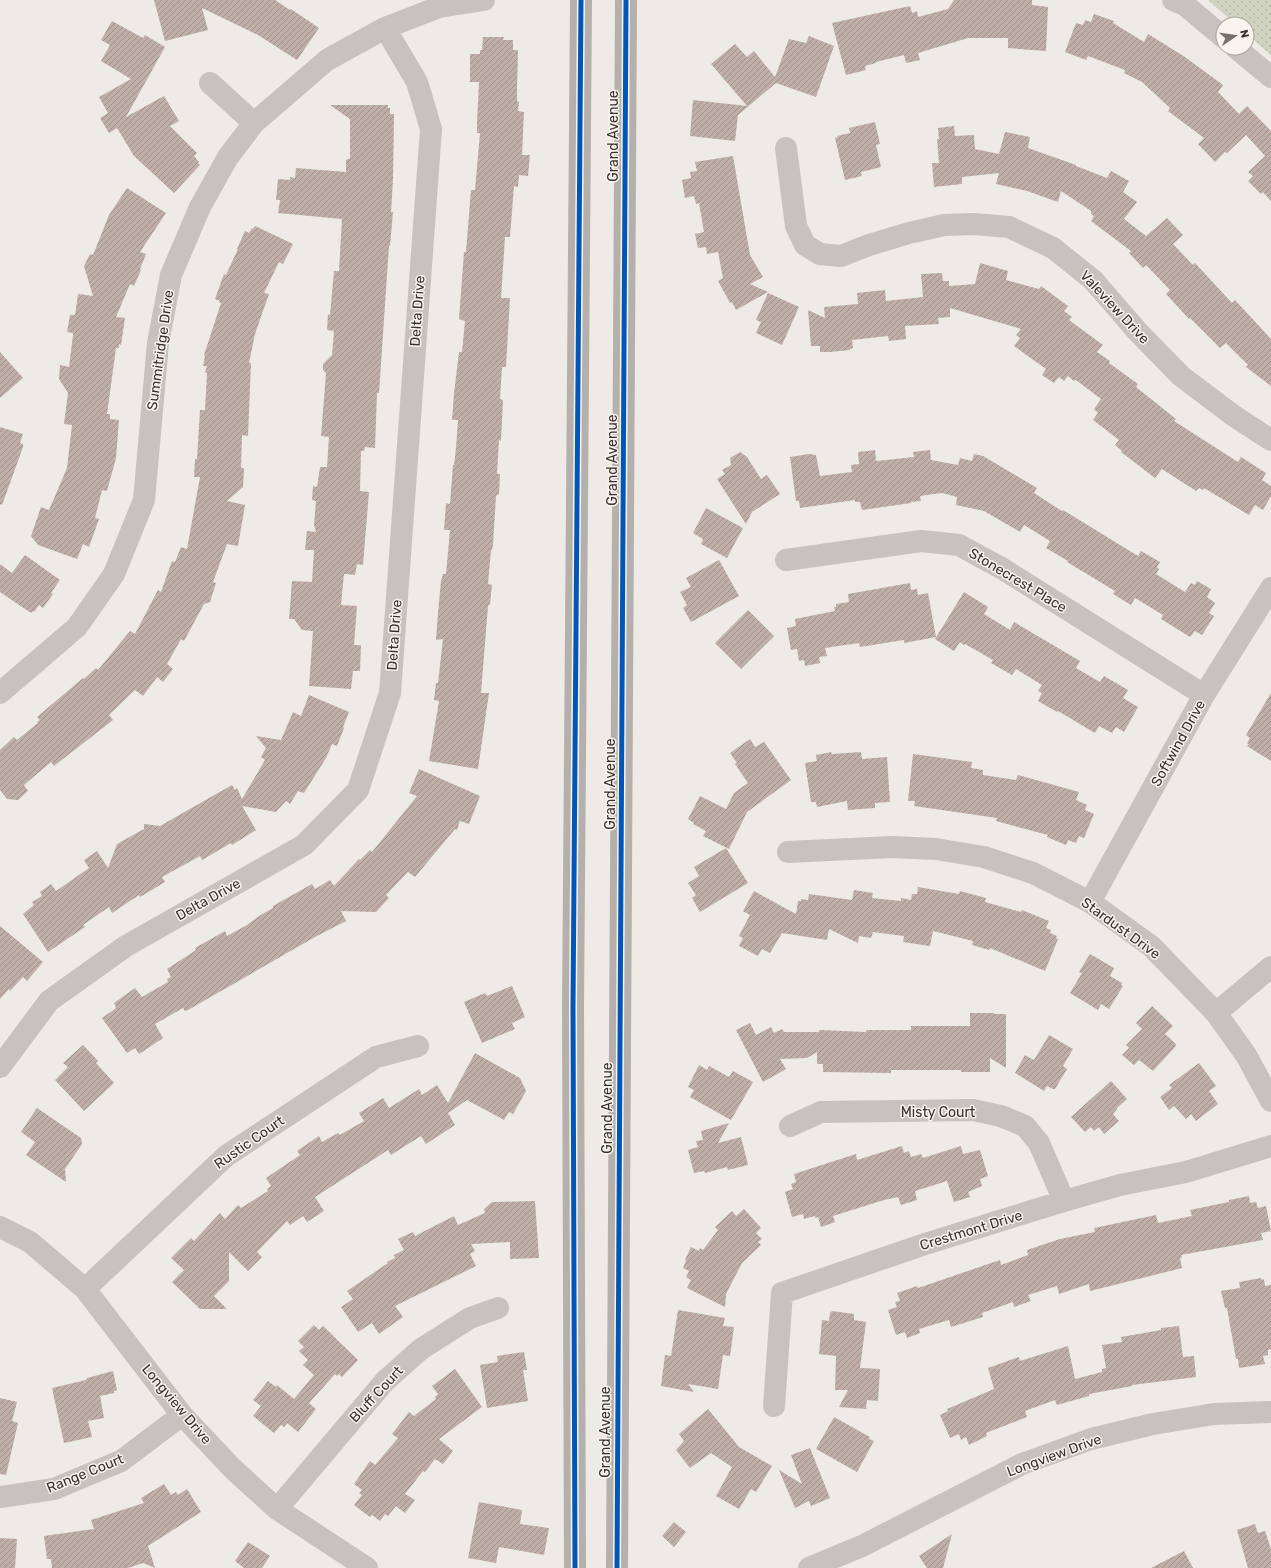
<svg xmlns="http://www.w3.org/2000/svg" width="1271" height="1568" viewBox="0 0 1271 1568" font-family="Rubik,sans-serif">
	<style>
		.park { fill: url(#park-dots) }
		.building { fill: url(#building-hatch) }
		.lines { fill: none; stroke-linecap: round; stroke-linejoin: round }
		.street { stroke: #c7c2bd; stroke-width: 22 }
		.primary { stroke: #b6b0ac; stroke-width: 22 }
		.cycleway-casing { stroke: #f9f4ed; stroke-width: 8 }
		.cycleway { stroke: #0057b8; stroke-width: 5 }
		.labels { text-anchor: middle; stroke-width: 3; stroke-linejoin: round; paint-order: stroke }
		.street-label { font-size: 14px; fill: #382f2b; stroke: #f9f4ed }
	</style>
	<defs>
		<pattern id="park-dots" width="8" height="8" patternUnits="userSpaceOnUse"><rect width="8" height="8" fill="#cfd3c0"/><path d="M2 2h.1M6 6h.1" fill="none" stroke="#b2b5a5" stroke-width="1.8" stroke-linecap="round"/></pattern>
		<pattern id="building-hatch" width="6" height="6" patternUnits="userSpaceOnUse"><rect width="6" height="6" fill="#c0afa8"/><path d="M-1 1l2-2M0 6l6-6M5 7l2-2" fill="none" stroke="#9d8f89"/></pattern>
	</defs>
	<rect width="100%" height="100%" fill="#eeeae5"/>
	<path class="park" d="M1208 0H1271V55L1247 34V24H1235Z"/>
	<path class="building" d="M154 0H275L290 10 291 9 319 28 297 60 258 35 202 8 208 30 165 41Z
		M954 0H1032V5L1048 7 1046 51 1008 48V38H968L918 53 920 60 906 63 904 55 876 62V63L865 66 866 70 846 75 832 23 910 6 912 13 917 11 918 17 948 9Z
		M1094 14 1114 21 1113 23 1144 42 1148 34 1185 57 1223 85 1218 92 1239 114 1247 106 1271 131V201L1263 192 1261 194 1248 181 1253 176 1248 172 1265 156 1246 135 1227 153 1225 152 1215 162 1198 144 1204 138 1168 111 1170 108 1142 82 1124 73 1125 70 1088 56 1086 60 1065 52 1076 23 1083 25 1085 20 1091 22Z
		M112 21 143 38 145 35 165 47 126 117 164 96 179 121 170 126 197 153 194 156 199 162 198 163 200 165 174 193 134 156 117 128 109 133 100 118 108 113 99 97 131 79 101 61 110 45 101 40Z
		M809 36 834 46 816 97 776 83 738 115 735 141 690 136 693 100 747 106 711 64 735 44 747 57 754 51 775 77 789 39 806 43Z
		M483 37H504L503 40H513V50H518L517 91V101L519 102 518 111 524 112 522 155H530L528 176 519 175 518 187 514 186 510 237H505L501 298H510L506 367H502L500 399 503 400 501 441 499 440 497 474H500L499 494 496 496 493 545 492 550H491L488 584 492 585 490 604 488 606 481 693H489L478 769 429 761 439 701 434 700 436 683H438L443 639 436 640 438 613 441 581 443 574H446L450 530H444L446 503 450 504 453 465H454L456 448 458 420H452L454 393 459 352H462L465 321 459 319 464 252H466L471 190H475L480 133H477V122L479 82H470V54H480V50H482Z
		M330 105H388V108H390V114H394L393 179 391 212H393L390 246H389L379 393H377L375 448 365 447 364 451H361L360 491 369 492 363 565 357 564 355 575 344 574 341 605 357 606 354 645H361L360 671H353L351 689 309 686 313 631 302 630 294 619H289L292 581 312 582 314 550H305L307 531 316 532 314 525 316 501 312 500 313 486 317 487 320 467H327L329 437 321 436 326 373 323 370V364L332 355 334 331 327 330 328 314 330 315 334 271H339L342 219 278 213 280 200H276L278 179 290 180V177L295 178 296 168 346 172V160L350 158V119Z
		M875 122 880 144 876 145 881 167 861 172 862 176 845 180 835 138 838 137 837 136 850 133 849 128Z
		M954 126 955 136 974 135 975 149 999 154 1005 132 1030 137 1028 148 1076 165V166L1107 178 1111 171 1129 181 1123 192 1137 202 1124 219 1146 236 1167 218 1183 235 1173 244 1193 265 1195 263 1232 303 1235 300 1271 339V386L1246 367 1248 365 1226 343 1220 348 1190 318 1189 319 1166 294 1170 290 1146 265 1143 268 1129 253 1131 251 1091 221 1094 216 1091 214V211L1061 191 1058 202 1027 191 996 184 999 173 962 177V184L934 187 932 163H939L937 139H939L938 128Z
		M733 156 750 255 763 277 750 284 768 292 736 310 732 302 730 303 718 281 723 278 718 252 707 254 706 247 698 248 695 234 704 232 699 203 696 204 694 196 685 198 682 180 691 178 690 172 697 171 695 162Z
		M127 188 166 213 140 252 146 254 140 269 141 270 134 286 130 284 116 317 125 318 121 345 119 344V348H116L107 414H110V419L119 420 116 458 107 491 102 490 95 518 99 519 89 547 83 544 77 559 38 545 31 536 41 507 49 510 67 468 72 425 64 424 68 393 59 379 60 365 69 367 73 335V333L67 332 70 315H75L78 294 93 296 84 266 90 254 93 255 109 215Z
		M255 226 293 244 283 264 279 262 264 293 269 294 255 334 249 363H251L248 436 242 435 241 468H244L243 487 227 501 245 505 238 546 227 544 213 582 216 583 210 602 204 604 184 641 181 639 167 664 173 669 163 682 157 677 143 696 135 690 109 715 113 720 54 766 51 762 24 785 28 791 18 800 7 799 0 790V750L14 737 17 740 38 723 37 722 40 720 37 717 83 678 84 679 96 668 98 670 130 631 135 634 158 590 161 592 172 561 175 562 181 547 187 549 200 477H194L195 459H197L200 410H205L207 373H205L207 366H203L205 356 204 355 221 303 219 302 220 301 215 299 224 274 226 275 238 249H237L245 231 249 233 252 228 253 229Z
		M980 263 1008 271 1006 280 1039 289 1041 286 1068 306 1064 311 1072 317 1069 320 1103 345 1097 352 1110 361 1109 363 1138 384 1136 387 1176 419 1174 421 1238 462 1241 457 1266 473 1262 480 1271 486V496L1263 510 1255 505 1249 515 1204 488 1203 490 1199 488 1196 491 1162 469 1155 478 1121 452 1122 451 1115 445 1119 440 1093 420 1098 413 1094 409 1101 399 1076 380 1074 381 1068 376 1064 381 1059 377 1054 383 1042 375 1046 369 1014 346 1020 338 1016 335 1021 329 950 308V317L938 318 939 324 905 326 906 339 889 341 888 336 852 340 853 348 850 349V350L830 352H820V346H811L808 310 825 318 824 307 858 304 857 293 885 290 886 301 923 297 921 274 942 273 943 281H949V286L975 284Z
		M768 293 799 307 782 345 756 333 761 322 756 320Z
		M0 352 23 378 0 398Z
		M0 427 23 434 20 443 23 444V447L2 505 0 504Z
		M875 450 876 461 914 457 913 452 930 450 931 460 958 465 960 458 972 461 974 454 983 456 1037 488 1034 493 1062 511 1063 510 1138 556 1141 551 1160 562 1157 567 1159 569 1156 574 1185 592 1191 583 1195 585 1197 581 1211 589 1207 597 1215 603 1209 613 1214 616 1202 635 1195 631 1190 637 1161 619 1163 615 1135 598 1131 605 1113 594 1115 591 1067 562 1068 561 1046 548 1050 541 1024 525 1020 532 984 511 956 505 957 497 942 493 920 496 921 501 911 502V503L862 510 860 502H855V500L800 508 799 501H796L790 457 809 454 816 455 820 476 852 472 851 465 859 464 858 452Z
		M740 452 747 457 761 479 767 475 780 494 752 512 746 524 717 479 725 474 722 470 731 465 730 458Z
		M706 508 743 528 727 558 701 544 703 539 693 533Z
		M25 555 60 580 51 593 53 594 43 608 39 605 34 612 33 611 31 613 0 592V564L12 573Z
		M719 560 739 596 691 622 683 608 687 605 680 592 691 587 686 578Z
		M910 583 911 590 917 589 918 595 928 593 936 637 904 643V640L860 647 859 643 825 648 827 656 819 657 820 663 805 666 804 660 799 661 797 649 791 650 787 628 796 626 795 619 835 611 834 607H836V604L849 602 848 594Z
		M964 592 988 607 984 614 1010 630 1014 622 1080 661 1076 668 1100 682 1104 676 1128 690 1123 698 1138 707 1124 732 1116 727 1112 733 1099 726 1095 733 1058 711 1057 712 1038 701 1042 693 1038 691 1042 685 1016 669 1012 675 991 663 993 660 965 644 964 645 960 642 954 651 935 639Z
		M748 610 774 636 741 669 715 643Z
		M1271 693V761L1247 746 1249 744 1247 743 1250 738 1246 735Z
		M309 695 349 712 343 727 344 728 337 746 332 744 326 758 304 793 298 791 290 804 286 801 276 812 242 806 256 830 232 845 231 843 202 860 200 856 162 877 165 882 140 897 139 895 112 913 109 907 83 925 85 927 48 952 23 914 34 905 32 902 42 896 40 892 51 884 56 891 89 868 84 860 97 851 108 868 117 844 144 829V824L160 826 232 785 235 790 237 788 242 799 265 760 261 757 266 748 256 736 281 740 293 712 301 716Z
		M750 739 755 747 764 742 791 780 747 812 729 849 703 836 706 831 693 824 694 823 688 819 700 796 726 809 734 793 748 783 735 764 737 763 730 753Z
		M831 752 832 754 861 752 862 759 887 757 890 802 875 803V808L848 810 847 801 817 807 816 802H811L805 763 817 761 816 755Z
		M913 754 972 762 971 768 983 770V775L1016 780 1018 775 1079 792 1076 800 1087 805 1085 810 1094 814 1084 838 1079 836 1076 843 1068 840 1066 845 1047 837 1048 835 996 821 997 818 914 806 915 801H908Z
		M419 769 480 796 469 824 460 821 457 830 455 829 415 877 408 872 386 895 389 898 376 912 341 911 346 921 315 937 188 1010 185 1011 183 1008 155 1024 163 1038 139 1054 135 1048 127 1053 102 1018 115 1009 116 1007 114 1003 135 988 142 997 168 982 167 979 171 977 167 969 196 950 195 948 225 931 227 936 247 925 259 916 273 908V906L312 884 315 889 330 880 334 886 359 859 360 860 370 850 372 852 417 796 409 793Z
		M726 848 748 883 700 912 692 898 696 895 688 883 699 876 694 867Z
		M918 887 959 894 960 891 986 898 985 902 1021 912 1022 910 1049 921 1046 928 1051 930 1050 933 1057 936 1056 938 1058 939 1045 971 990 948 989 950 972 945 973 941 933 931 930 946 903 942 904 936 873 932 871 938 859 936 858 943 829 929 827 940 782 933 770 953 762 949 758 956 739 946 743 938 739 936 750 915 743 911 754 891 796 914 798 901H801V899L808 900 809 894 852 900 854 890 873 893 872 898 901 901V898L911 900 912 894H917Z
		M0 926 43 962 27 981 23 977 10 991 9 989 0 999Z
		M1090 954 1114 968 1110 976 1122 983 1121 985 1123 986 1109 1009 1101 1004 1098 1010 1070 993 1082 973 1079 972Z
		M512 986 525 1017 512 1023 515 1029 482 1043 464 1002 485 993 487 996Z
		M1152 1006 1173 1026 1165 1034 1176 1044 1175 1045 1176 1046 1153 1071 1139 1060 1134 1065 1122 1055 1129 1048 1126 1045 1142 1029 1136 1023Z
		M970 1013H994V1014H1006V1068L990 1058V1072H961V1070H891V1073L823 1072V1064H817V1052L807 1058 780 1059 786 1069 763 1082 736 1030 750 1023 756 1035 771 1027 774 1033 782 1029 784 1032H819V1030L866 1032V1030H911V1026H970Z
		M1049 1035 1073 1049 1063 1066 1067 1069 1055 1089H1053L1047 1086 1044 1091 1015 1073 1025 1055 1034 1060Z
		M83 1045 98 1061 96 1063 114 1083 84 1111 55 1080 68 1067 63 1063Z
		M475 1053 520 1078 526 1091 513 1114 509 1112 504 1120 467 1100 448 1113 455 1125 426 1144 421 1136 391 1155 388 1150 315 1197 324 1211 307 1222 303 1216 290 1225 287 1221 257 1252 262 1257 248 1271 229 1252V1281L214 1296 227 1309H200L172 1282 184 1270 171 1258 191 1238 194 1241 220 1213 225 1219 238 1205 241 1208 268 1191 267 1189 271 1186 266 1178 300 1155 297 1151 319 1136 322 1142 338 1133 340 1135 364 1121 359 1113 383 1098 389 1108 419 1089 422 1095 437 1085 448 1103Z
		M1199 1063 1216 1086 1209 1091 1218 1104 1196 1121 1191 1114 1186 1119 1174 1106 1169 1110 1160 1097 1172 1088 1169 1085Z
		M699 1065 707 1070 709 1066 729 1077 733 1071 753 1082 731 1120 690 1097 694 1090 688 1087Z
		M1111 1081 1127 1099 1117 1108V1109L1113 1114 1119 1121 1104 1134 1099 1127 1094 1131 1091 1127 1085 1132 1071 1117Z
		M37 1108 81 1138 82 1144 65 1169 66 1182 26 1155 35 1142 21 1132Z
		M729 1123 718 1143 741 1137 748 1165 728 1170 727 1167 705 1173 704 1171 694 1173 688 1150 698 1147 696 1141 703 1140 701 1131Z
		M902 1146 904 1153 909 1151 911 1157 921 1154 923 1158 961 1146 963 1154 980 1150 988 1176 980 1179 982 1186 968 1192 970 1197 954 1202 947 1181 915 1191 917 1200 901 1205 898 1197 884 1200 833 1216 835 1222 821 1227 818 1217 815 1218V1216L804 1219 803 1214 792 1217 785 1192 793 1189 791 1184 796 1182 794 1174 856 1154 857 1160Z
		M1249 1196 1250 1203 1256 1202 1258 1208 1266 1206 1271 1231 1261 1233 1263 1240 1181 1255 1182 1258H1180L1182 1268 1090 1291 1089 1284 1059 1294 1057 1286 1028 1295 1031 1301 1014 1307 1013 1302 982 1313 983 1317 951 1327 949 1320 919 1329 920 1333 907 1338 905 1332 896 1335 888 1310 897 1307 895 1302 900 1301 897 1293 917 1286 918 1288 1000 1260 1001 1265 1028 1255 1027 1250 1060 1239 1095 1232 1094 1228 1156 1215 1158 1223 1192 1216 1190 1210 1229 1202V1200Z
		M535 1201 539 1258 510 1259V1242L471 1244 475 1251 470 1254 476 1266 395 1306 403 1317 379 1334 372 1323 358 1332 341 1307 353 1299 347 1291 388 1263 387 1262 395 1258 394 1255 404 1250 398 1239 413 1232 415 1236 454 1216 458 1225 485 1213 484 1209 492 1202Z
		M744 1209 761 1228 756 1233 762 1239 758 1242 761 1245 742 1263 726 1294 725 1307 687 1288 691 1280 686 1277 689 1271 683 1268 686 1261 685 1260 691 1247 699 1251 700 1248 703 1250 718 1230 715 1227 732 1211 736 1216Z
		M1261 1278 1262 1280 1264 1279 1265 1286 1271 1285V1349L1268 1350V1355L1263 1356 1265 1364 1239 1368 1238 1359H1236L1227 1308H1225L1221 1291 1240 1288 1239 1282Z
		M678 1310 725 1318 723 1326 734 1327 730 1356 723 1355 718 1389 688 1384 694 1392 661 1386 665 1355 671 1356Z
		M832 1311 854 1314V1320L866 1322 860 1368 880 1369 878 1401 867 1400 866 1409 839 1407 848 1390H835L836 1356 819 1354 822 1320 829 1321 830 1313Z
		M314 1325 319 1330 323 1326 358 1360 342 1377 339 1374 337 1376 335 1374 309 1403 316 1409 298 1432 287 1423 284 1427 281 1425 274 1433 253 1416 261 1406 253 1400 268 1381 276 1387 277 1385 294 1399 314 1375 303 1365 308 1360 299 1351 304 1347 298 1341Z
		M1179 1326 1183 1357 1194 1356 1196 1377 1132 1385V1386L1089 1394V1396L1057 1405 1055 1400 1025 1411 1027 1417 986 1433 987 1436 969 1445 966 1437 961 1440 959 1434 950 1438 940 1415 948 1411 947 1409 994 1389 988 1368 1019 1357 1020 1361 1068 1346 1075 1379 1102 1372V1369L1106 1368 1102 1345 1122 1342 1121 1337 1161 1330V1328Z
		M524 1352 527 1370H523L528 1401 487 1408 480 1365 498 1362 497 1356Z
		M455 1369 482 1407 439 1439 453 1451 443 1464 435 1459 425 1472 423 1471 405 1494 415 1500 405 1513 396 1506 388 1516 385 1514 380 1521 372 1515 370 1517 354 1505 362 1495 359 1493 362 1490 354 1484 370 1461 375 1465 398 1438 392 1434 409 1412 414 1416 436 1399 435 1397 438 1394 432 1386Z
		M113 1371 117 1390 114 1391V1393L100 1396 104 1418 88 1421 92 1437 64 1443 52 1388 86 1380 87 1378Z
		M0 1398 17 1402 12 1421 18 1423 6 1475 0 1474Z
		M708 1409 739 1447 772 1466 756 1492 751 1489 739 1509 716 1496 732 1467 711 1453 690 1468 676 1450 684 1441 679 1434Z
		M834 1417 870 1437 869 1439 874 1441 857 1472 816 1449Z
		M810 1448 830 1498 811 1506 809 1501 795 1508 779 1470 802 1484 791 1455Z
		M164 1484 171 1495 176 1492 178 1495 187 1489 201 1512 148 1546 155 1568 143 1563 128 1568H52L51 1559H47L44 1536 94 1529 91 1520 144 1503 141 1498Z
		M479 1502 522 1510 520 1524 549 1528 544 1555 499 1547 496 1563 468 1558Z
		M674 1522 686 1532 674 1547 662 1536Z
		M1255 1524 1258 1533 1265 1531 1271 1549V1568H1248L1237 1530Z
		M952 1534 943 1568H927L919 1556Z
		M0 1538 17 1539 15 1568H0Z
		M248 1542 270 1556 262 1568H244L235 1561Z
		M1184 1551 1193 1568H1151Z"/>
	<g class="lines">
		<path class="street" d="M1173 0 1185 5 1223 37
			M1236 48 1271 77
			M210 83 254 123
			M786 148 796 226 805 245 820 254 841 256 869 245 909 233 944 225 974 224 1009 227 1053 248 1093 280 1138 332 1181 376 1234 416 1271 440
			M786 560 921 541 959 545 1003 569 1204 695
			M0 693 77 627 114 574 144 500 158 343 171 275 200 207 228 157 254 123 327 60 385 28 439 7 484 0
			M788 852 892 847 936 849 984 857 1033 873 1090 902 1151 946 1216 1013 1246 1055 1271 1101
			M1090 902 1204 695 1271 588
			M1216 1013 1271 967
			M0 1067 49 1001 126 946 304 845 358 790 390 693 431 129 417 82 385 28
			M790 1126 821 1112 973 1110 1001 1116 1025 1126 1039 1143 1064 1201
			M0 1227 30 1242 85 1289 182 1415 233 1469 277 1509 367 1568
			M85 1289 226 1156 376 1057 418 1046
			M774 1406 782 1293 925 1244 1064 1201 1120 1185 1186 1172 1271 1146
			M0 1497 54 1489 121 1461 182 1415
			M277 1509 385 1381 421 1349 470 1318 498 1308
			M809 1568 862 1546 1022 1464 1091 1439 1153 1424 1214 1414 1271 1412"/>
		<path class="primary" d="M575 1568 573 1007 581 0
			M617 1568 626 0"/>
		<defs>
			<path id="cycleway" d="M575 1568 573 1007 581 0
				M617 1568 626 0"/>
		</defs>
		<use href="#cycleway" class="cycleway-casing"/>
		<use href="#cycleway" class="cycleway"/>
	</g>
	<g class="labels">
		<g class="street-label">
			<text transform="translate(613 136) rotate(-90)" y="5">Grand Avenue</text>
			<text transform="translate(1115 307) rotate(47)" y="5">Valeview Drive</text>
			<text transform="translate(417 311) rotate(-86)" y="5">Delta Drive</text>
			<text transform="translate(160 350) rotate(-82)" y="5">Summitridge Drive</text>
			<text transform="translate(612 460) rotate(-90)" y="5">Grand Avenue</text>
			<text transform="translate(1018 580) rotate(31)" y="5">Stonecrest Place</text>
			<text transform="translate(394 635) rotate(-86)" y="5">Delta Drive</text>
			<text transform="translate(1178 743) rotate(-61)" y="5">Softwind Drive</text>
			<text transform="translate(610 784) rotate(-90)" y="5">Grand Avenue</text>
			<text transform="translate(208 899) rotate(-29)" y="5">Delta Drive</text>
			<text transform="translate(1121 928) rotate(36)" y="5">Stardust Drive</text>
			<text transform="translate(607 1108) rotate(-90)" y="5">Grand Avenue</text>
			<text x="938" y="1117">Misty Court</text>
			<text transform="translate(249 1142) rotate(-35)" y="5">Rustic Court</text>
			<text transform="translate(971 1230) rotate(-17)" y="5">Crestmont Drive</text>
			<text transform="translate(376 1394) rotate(-47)" y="5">Bluff Court</text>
			<text transform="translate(177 1404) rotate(50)" y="5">Longview Drive</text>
			<text transform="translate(605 1432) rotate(-90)" y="5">Grand Avenue</text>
			<text transform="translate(1054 1455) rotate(-20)" y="5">Longview Drive</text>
			<text transform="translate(85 1473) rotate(-22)" y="5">Range Court</text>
		</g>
	</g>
	<g transform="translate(1235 36) rotate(77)"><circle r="19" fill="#f9f4ed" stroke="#aca59f"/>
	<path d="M0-3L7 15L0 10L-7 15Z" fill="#78706c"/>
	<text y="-6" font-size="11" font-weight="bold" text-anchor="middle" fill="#382f2b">N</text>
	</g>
</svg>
